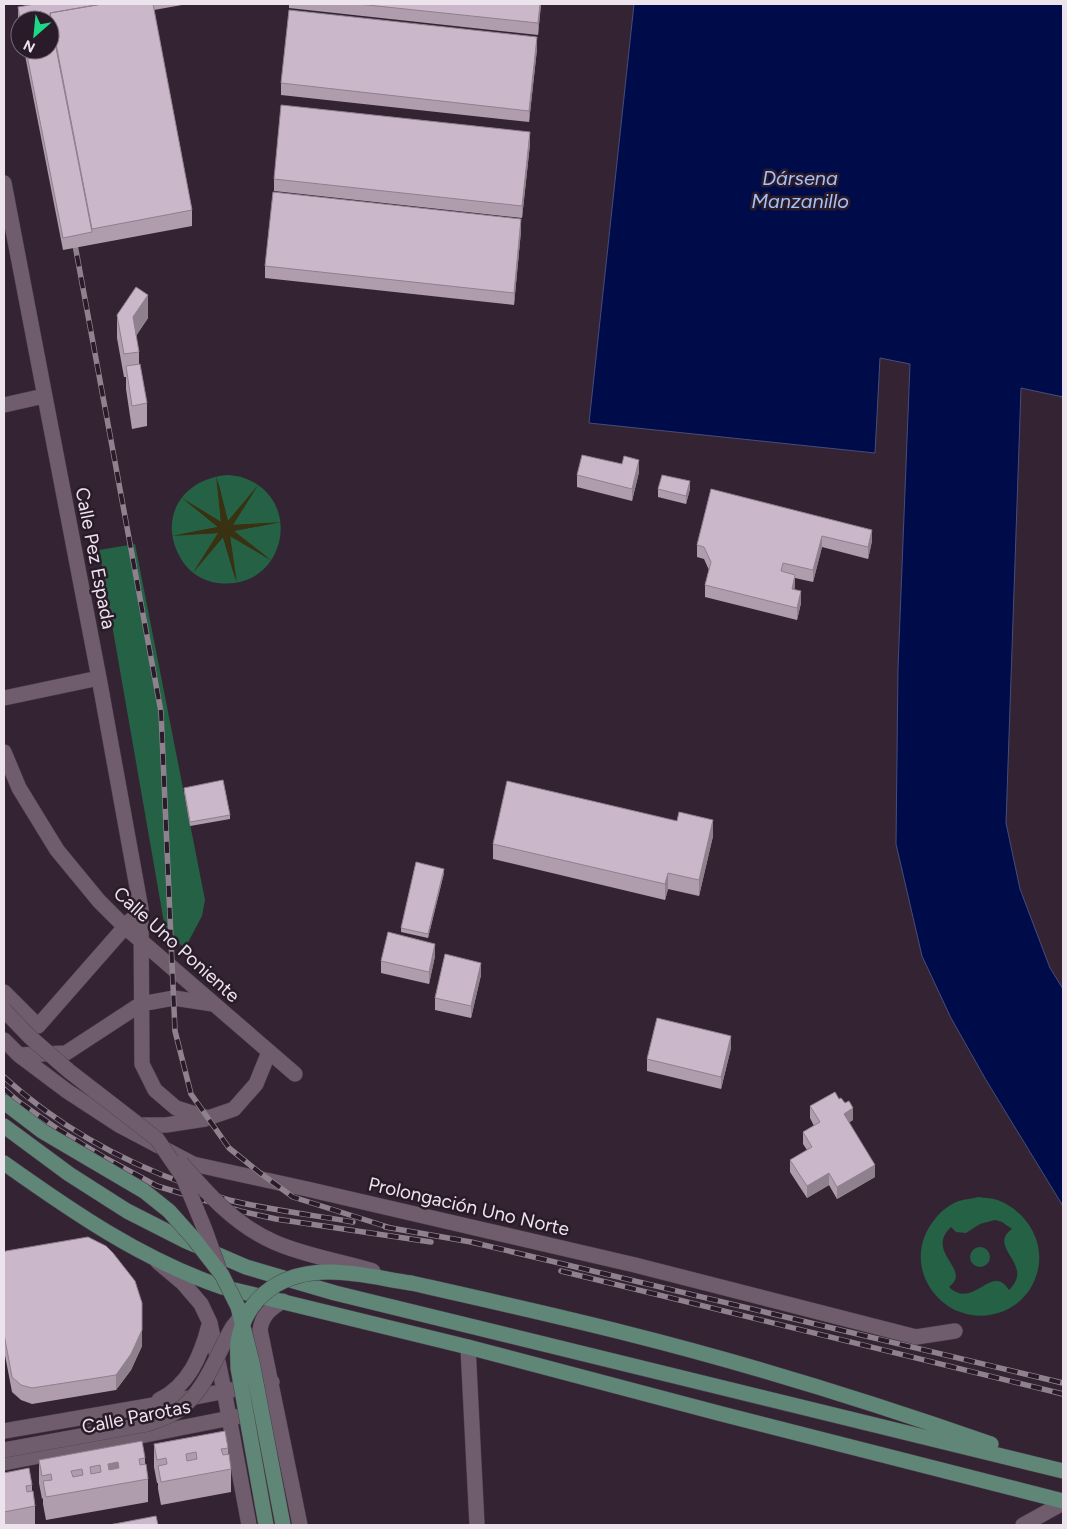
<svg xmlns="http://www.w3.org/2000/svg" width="1067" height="1529" viewBox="0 0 1067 1529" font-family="Figtree,sans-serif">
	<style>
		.green { fill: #246145; fill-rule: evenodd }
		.sand { fill: #3a3111 }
		.water { fill: #000c49; stroke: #474c7a }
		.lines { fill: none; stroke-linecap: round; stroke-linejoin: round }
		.minor-casing { stroke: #4d404d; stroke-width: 16 }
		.major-casing { stroke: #4d404d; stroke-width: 16 }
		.minor { stroke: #6f5d6e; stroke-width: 15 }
		.major { stroke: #5f8676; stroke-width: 15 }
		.rail-casing { stroke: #8f828e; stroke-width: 5.5 }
		.rail { stroke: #291b29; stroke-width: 4; stroke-dasharray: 11; stroke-linecap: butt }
		.minor-bridge-casing { stroke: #4d404d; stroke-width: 16; stroke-linecap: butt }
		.major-bridge-casing { stroke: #4d404d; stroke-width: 16; stroke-linecap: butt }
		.minor-bridge { stroke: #6f5d6e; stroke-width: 15 }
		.major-bridge { stroke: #5f8676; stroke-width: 15 }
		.wall { fill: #af9dae }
		.shaded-wall { fill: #8e808d }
		.building { fill: #cbb7ca; stroke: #8e808d; fill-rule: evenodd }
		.labels { text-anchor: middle; stroke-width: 5; stroke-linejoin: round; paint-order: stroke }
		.street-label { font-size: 19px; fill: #ede3ec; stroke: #291b29 }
		.water-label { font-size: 20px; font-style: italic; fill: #a6c2fa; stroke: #291b29 }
	</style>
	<rect width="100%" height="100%" fill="#342433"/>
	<path class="green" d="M229 475C234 476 240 476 244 478 307 500 284 597 212 582 199 579 186 569 180 557 157 516 185 477 229 475ZM218 481 228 522 255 490 232 525 275 523 233 531 267 557 230 536 235 578 223 537 196 568 219 533 177 535 218 527 186 501 221 522Z
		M135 544 205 900 202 916 185 948 166 934 99 550Z
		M978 1197C985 1198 994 1198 1000 1201 1030 1214 1048 1247 1035 1279 1030 1293 1018 1305 1004 1311 946 1334 895 1267 935 1219 941 1211 950 1204 959 1201 965 1199 972 1199 978 1197ZM995 1220 1002 1222 1012 1229C986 1248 1036 1264 1009 1290 991 1262 974 1311 949 1287 973 1269 924 1253 951 1227L956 1232 966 1233 980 1224Z
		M970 1257a10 10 0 1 1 20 0a10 10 0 1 1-20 0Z"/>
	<path class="sand" d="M216 476 228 521 258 485 233 525 281 522 234 531 272 561 230 536 237 583 223 537 193 573 218 533 172 536 218 527 182 498 221 522Z"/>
	<path class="water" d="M634 4H1063V397L1021 388 1006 823 1020 889 1050 968 1063 989V1206L986 1080 951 1018 922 956 896 844 898 668 910 364 880 358 875 453 589 423Z"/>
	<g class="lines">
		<defs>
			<path id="minor" d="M4 183 99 678 141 909 142 1064 155 1090 176 1108 208 1118 234 1109 256 1084 269 1052
				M4 405 44 396
				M4 698 99 678
				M4 752 19 788 57 850 99 901 125 927 295 1074
				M4 992 38 1026 131 920
				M4 1040 19 1055 67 1091 119 1125 193 1164 307 1189 635 1265 916 1337 955 1331
				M19 1055 66 1053 141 1004 174 998 213 1004
				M131 1125H166L205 1119
				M158 1262 183 1283 201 1304 210 1323 224 1390 249 1525
				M283 1301C271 1308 262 1315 260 1330L300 1525
				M468 1347 477 1525
				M159 1400C189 1385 201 1356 209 1325
				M4 1431 148 1406 272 1382
				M4 1463 276 1409
				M1023 1525 1063 1503"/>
			<path id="major" d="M4 1126 69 1174 127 1211 186 1241 246 1267 335 1293 1063 1471
				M4 1163C73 1212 141 1259 222 1287L468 1347 718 1413 1063 1501
				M411 1283C482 1299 554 1315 625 1333 749 1364 871 1402 991 1444"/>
		</defs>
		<use href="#minor" class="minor-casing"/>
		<use href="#major" class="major-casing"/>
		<use href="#minor" class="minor"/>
		<use href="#major" class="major"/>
		<defs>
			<path id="rail" d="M73 234 161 712 175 1031 191 1094 229 1148 260 1173 293 1197 391 1228
				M4 1077C57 1125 119 1160 186 1184 200 1189 215 1196 229 1200 270 1210 312 1215 353 1222
				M4 1089 19 1102 59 1130 107 1159 157 1186 240 1211 276 1219 431 1242
				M385 1227 471 1242 1063 1383
				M561 1271 1063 1394"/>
		</defs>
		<use href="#rail" class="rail-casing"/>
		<use href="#rail" class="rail"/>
		<defs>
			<path id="minor-bridge" d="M4 1010 30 1037 69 1071 157 1139 183 1177 205 1230 219 1269
				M181 1163C208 1194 235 1225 274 1242 305 1256 341 1261 373 1271
				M4 1450 147 1424C158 1420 169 1417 179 1410 206 1390 216 1356 232 1328 236 1322 242 1316 247 1310"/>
			<path id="major-bridge" d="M4 1102 42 1131 144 1191 169 1211 194 1239 222 1275 238 1307 252 1362 283 1525
				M266 1525 238 1368C238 1359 237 1349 238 1341 247 1294 285 1271 331 1272 357 1272 384 1279 411 1283"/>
		</defs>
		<use href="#minor-bridge" class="minor-bridge-casing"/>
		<use href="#major-bridge" class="major-bridge-casing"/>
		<use href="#minor-bridge" class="minor-bridge"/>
		<use href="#major-bridge" class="major-bridge"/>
	</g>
	<path class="wall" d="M35 4H182V5L154 10 192 210V226L63 250 24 50H50V20H20V29L18 19V7Z
		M289 4H541L538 35 289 8Z
		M537 49 529 122 281 95V83Z
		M530 144 522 218 274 191V179Z
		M521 231 514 305 265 278V266Z
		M117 315 148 318 136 336 139 352V364L147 403V426L132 429 126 389V377H124L117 338Z
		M622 464 639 472 632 501 577 487V475Z
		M658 489H690L686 504 658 497Z
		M711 489 872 541 868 559 822 547 813 582 795 578 794 590 801 603 797 620 705 597V585L709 570 704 559 697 557V545Z
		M184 788 230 815V819L190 826 184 792Z
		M713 836 699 896 668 889 665 900 493 859V844Z
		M444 873 428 938 401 932V928Z
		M435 956 429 984 381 973V961Z
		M481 975 471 1018 435 1010V998Z
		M731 1048 721 1089 647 1071V1059Z
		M810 1106 853 1120 849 1122 875 1177 837 1199 829 1185 807 1198 790 1172V1160L807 1150 803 1144V1132L814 1126 810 1118Z
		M4 1252 142 1346 131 1370 116 1390 32 1404 21 1400 12 1392 4 1350Z
		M154 1444 228 1448V1454L231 1469V1492L161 1505 158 1489V1483H157L154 1467Z
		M145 1458V1464L148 1479V1502L46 1520 43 1504V1498L42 1499 39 1483V1460Z
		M4 1473 32 1485V1491L35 1506V1525H4Z"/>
	<path class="shaded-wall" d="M540 4H541L538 35V23Z
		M537 37V49L529 122V111Z
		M530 132V144L522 218V206Z
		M521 219V231L514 305V293Z
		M148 295V318L133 340V317Z
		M639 460V472L632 501V489Z
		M690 481V489L686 504V496Z
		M872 530V541L868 559V547Z
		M822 536V547L813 582V570Z
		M795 575V587L792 601V589Z
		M801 591V603L797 620V608Z
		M713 820V836L699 896V880Z
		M444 869V873L428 938V934Z
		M668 873V889L665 900V884Z
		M435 944V956L429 984V972Z
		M481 963V975L471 1018V1006Z
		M731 1036V1048L721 1089V1077Z
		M853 1108V1120L844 1126V1114Z
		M875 1165V1177L837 1199V1187Z
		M829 1173V1185L807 1198V1186Z
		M142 1303V1346L131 1370 116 1390V1375Z
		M118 1462V1484L108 1486V1464Z"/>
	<path class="building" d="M35 4H102L50 13V17L92 232 63 238 26 50H50V20H20L18 7Z
		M102 4H153L192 210 92 229 50 13Z
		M358 4H540L538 23Z
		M289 10 537 37 529 111 281 83Z
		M281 105 530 132 522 206 274 179Z
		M273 192 521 219 514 293 265 266Z
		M136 287 148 295 133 317 139 352 124 354 117 315Z
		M140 364 147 403 132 406 126 366Z
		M582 455 622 464 624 456 639 460 632 489 577 475Z
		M662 475 690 481 686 496 658 489Z
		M711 489 872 530 868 547 822 536 813 570 783 563 781 571 795 575 792 589 801 591 797 608 705 585 711 562 704 547 697 545Z
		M223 780 230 815 190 822 184 788Z
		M507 781 677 821 679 812 713 820 699 880 668 873 665 884 493 844Z
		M416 862 444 869 428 934 401 928Z
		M388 932 435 944 429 972 381 961Z
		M445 954 481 963 471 1006 435 998Z
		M657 1018 731 1036 721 1077 647 1059Z
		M835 1092 839 1099 841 1098 845 1103 849 1101 853 1108 844 1114 875 1165 837 1187 829 1173 807 1186 790 1160 812 1147 803 1132 820 1122 810 1106Z
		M88 1237 106 1246 113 1253 135 1281 142 1303V1330L131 1354 116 1375 32 1388 21 1385 12 1377 4 1334V1252L6 1251Z
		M225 1431 228 1448 221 1449 223 1455 229 1454 231 1469 161 1482 158 1466 167 1464 166 1458 157 1460 154 1444ZM196 1452 197 1459 187 1461 186 1454Z
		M142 1441 145 1458 139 1459 140 1465 146 1464 148 1479 46 1497 43 1481 52 1480 51 1474 42 1476 39 1460ZM118 1462 119 1468 109 1470 108 1464ZM100 1465 101 1472 91 1474 90 1467ZM82 1469 83 1475 73 1477 71 1471Z
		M29 1468 32 1485 26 1486 27 1492 33 1491 35 1506 4 1512V1473Z
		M156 1516 158 1525H109Z"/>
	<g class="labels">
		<g class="street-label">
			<text transform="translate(96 558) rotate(79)" y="7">Calle Pez Espada</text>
			<text transform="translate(177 944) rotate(42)" y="7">Calle Uno Poniente</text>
			<text transform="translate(469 1206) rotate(13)" y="7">Prolongación Uno Norte</text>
			<text transform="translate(136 1416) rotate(-11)" y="7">Calle Parotas</text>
		</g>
		<g class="water-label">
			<text x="800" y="185">Dársena<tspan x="800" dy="23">Manzanillo</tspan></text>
		</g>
	</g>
	<rect width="1067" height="1529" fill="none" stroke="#ede3ec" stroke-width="10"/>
	<g transform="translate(35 35) rotate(207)"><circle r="24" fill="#291b29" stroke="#776b77"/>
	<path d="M0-4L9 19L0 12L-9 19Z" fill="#1fd887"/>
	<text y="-8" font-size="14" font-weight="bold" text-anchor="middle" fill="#ede3ec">N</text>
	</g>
</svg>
